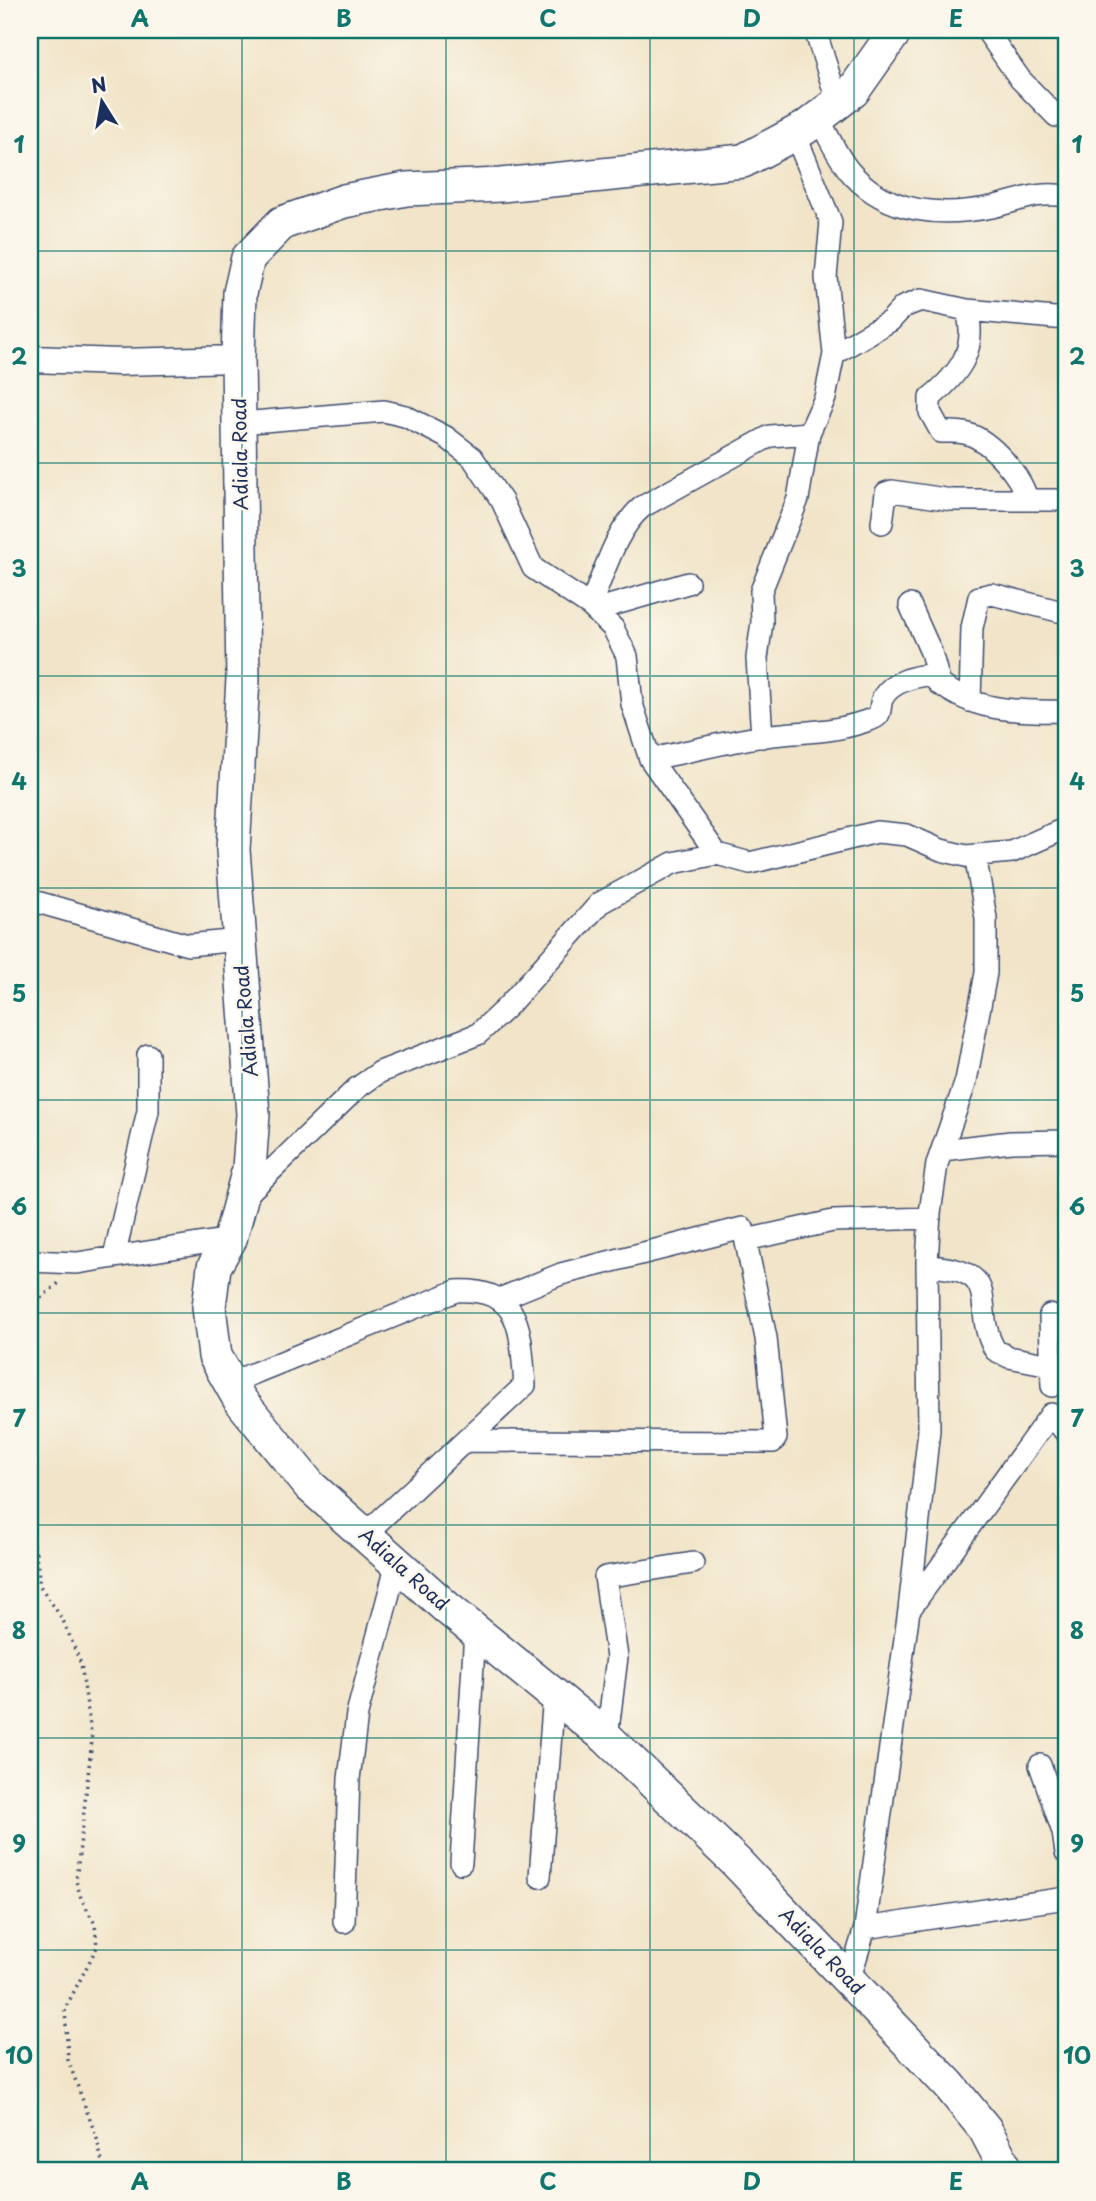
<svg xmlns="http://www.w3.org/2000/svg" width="1096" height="2201" viewBox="0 0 1096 2201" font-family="'Playpen Sans',sans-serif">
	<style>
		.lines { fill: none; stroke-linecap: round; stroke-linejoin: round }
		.minor-casing { stroke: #3b4a6e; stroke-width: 24 }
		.tertiary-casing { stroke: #3b4a6e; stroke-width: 29 }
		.primary-casing { stroke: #3b4a6e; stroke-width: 36 }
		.path { stroke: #3b4a6e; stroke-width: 3.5; stroke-dasharray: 2 5; stroke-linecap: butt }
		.minor { stroke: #fff; stroke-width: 21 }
		.tertiary { stroke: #fff; stroke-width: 26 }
		.primary { stroke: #fff; stroke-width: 33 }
		.grid { fill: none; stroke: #0f766e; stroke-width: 2; stroke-opacity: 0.55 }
		.labels { text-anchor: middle; stroke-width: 5; stroke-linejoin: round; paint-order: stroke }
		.street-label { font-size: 19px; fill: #1b2f5e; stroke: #fbf7ec }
		.neatline { fill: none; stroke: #0f766e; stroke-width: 2.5 }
		.grid-label { font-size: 23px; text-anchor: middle; font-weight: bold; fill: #0f766e }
	</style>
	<rect width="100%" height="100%" fill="#fbf7ec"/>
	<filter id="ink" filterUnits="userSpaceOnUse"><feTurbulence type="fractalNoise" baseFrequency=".0143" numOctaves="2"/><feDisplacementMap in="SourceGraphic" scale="14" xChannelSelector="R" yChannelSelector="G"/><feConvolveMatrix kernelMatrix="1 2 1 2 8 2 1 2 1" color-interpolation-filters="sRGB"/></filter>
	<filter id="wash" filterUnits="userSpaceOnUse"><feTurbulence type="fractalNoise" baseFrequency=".00686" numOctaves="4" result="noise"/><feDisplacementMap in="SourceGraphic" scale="28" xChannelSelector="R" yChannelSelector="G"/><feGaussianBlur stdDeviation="1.57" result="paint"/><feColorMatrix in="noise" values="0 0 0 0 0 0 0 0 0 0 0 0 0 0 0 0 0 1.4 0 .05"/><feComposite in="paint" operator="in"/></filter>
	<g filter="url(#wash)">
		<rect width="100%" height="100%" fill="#f1e4c8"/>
	</g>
	<g filter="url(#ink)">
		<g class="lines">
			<defs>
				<path id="minor" d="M815 30 838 103
					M986 30 1020 79 1056 116
					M818 118C829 136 838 159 852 174 888 214 942 217 992 207 1018 201 1039 191 1066 196
					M795 134 831 222 826 277 834 354
					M967 310C978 350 959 374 930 398V412L941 432C950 432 960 431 968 434 991 441 1021 476 1027 499
					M239 423 384 411 405 416 446 437 472 457 502 501 533 568 590 606 613 628 627 656 632 704 650 759 717 854 750 863 877 832 907 835 941 850 966 856 1012 852 1066 828
					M882 523 886 493 892 491 952 500H1066
					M910 605 931 652 940 685
					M590 606C604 574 615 530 642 507L770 436 809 433
					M595 610 688 583
					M970 701 972 628 979 597 992 594 1066 613
					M762 737 757 658 762 622 761 591 798 499 809 433 825 398 834 354 890 321 903 307 921 300 967 310 1066 319
					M650 759C690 752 731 740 772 735 810 731 834 733 872 719 884 715 878 706 883 697 892 682 914 676 930 675 967 712 1017 712 1066 711
					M30 900 188 945 239 940
					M942 1150 1011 1142 1066 1141
					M244 1197 357 1088 380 1072 478 1034 507 1007 600 903 673 863 717 854
					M746 1240 833 1221 930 1218
					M114 1257 148 1111V1055
					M30 1261 77 1263 230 1239
					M927 1266C1008 1270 969 1306 995 1350L1009 1357 1050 1365
					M1050 1315 1052 1386
					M230 1383 456 1291C524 1288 520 1332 525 1385L364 1535
					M465 1441 773 1442 776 1438 766 1338 743 1228 561 1274 502 1298
					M910 1609 1051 1414 1066 1433
					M607 1738 617 1657 605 1577 693 1563
					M1040 1765 1063 1832 1066 1853
					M461 1863 475 1631
					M540 1877 554 1694
					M344 1922 349 1779 357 1714 397 1563
					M865 1928 1066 1898
					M849 1981 865 1928 909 1610 929 1430 927 1262 930 1213 937 1164 966 1081 986 973V918L975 855"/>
				<path id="tertiary" d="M30 359 120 362 238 359"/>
				<path id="primary" d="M896 30 853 91 805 128 743 161 501 185 406 189 344 201 282 223 248 258 240 293 238 359 243 679 233 850 253 1114 249 1169 230 1239 214 1267 209 1307 215 1356 240 1400 310 1486 447 1608 607 1738 736 1862 949 2085 985 2129 1007 2171"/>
			</defs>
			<use href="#minor" class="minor-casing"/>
			<use href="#tertiary" class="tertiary-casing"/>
			<use href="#primary" class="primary-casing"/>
			<path class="path" d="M30 1307 60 1282
				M30 1539 36 1553 40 1586 63 1620 81 1664 92 1740 76 1881 81 1898 95 1924 97 1947 65 2009 68 2060 97 2139 104 2171"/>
			<use href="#minor" class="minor"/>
			<use href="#tertiary" class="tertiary"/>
			<use href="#primary" class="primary"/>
		</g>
	</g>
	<path class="grid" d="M242 30V2171M446 30V2171M650 30V2171M854 30V2171M30 251H1066M30 463H1066M30 676H1066M30 888H1066M30 1100H1066M30 1313H1066M30 1525H1066M30 1738H1066M30 1950H1066"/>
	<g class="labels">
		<g class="street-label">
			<text transform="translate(240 454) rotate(-91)" y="7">Adiala Road</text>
			<text transform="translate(246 1021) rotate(-95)" y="7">Adiala Road</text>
			<text transform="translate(404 1569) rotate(42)" y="7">Adiala Road</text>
			<text transform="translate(822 1951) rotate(46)" y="7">Adiala Road</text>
		</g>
	</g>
	<rect width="1096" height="2201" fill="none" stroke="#fbf7ec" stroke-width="77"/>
	<g transform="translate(102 102) rotate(349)" stroke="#fbf7ec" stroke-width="5" paint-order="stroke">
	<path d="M0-5L12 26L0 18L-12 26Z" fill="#1b2f5e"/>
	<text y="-10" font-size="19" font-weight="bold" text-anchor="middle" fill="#1b2f5e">N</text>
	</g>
	<rect x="38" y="38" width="1020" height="2124" class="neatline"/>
	<g class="grid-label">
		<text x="140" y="27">A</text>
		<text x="344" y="27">B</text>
		<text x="548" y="27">C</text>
		<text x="752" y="27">D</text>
		<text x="956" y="27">E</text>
		<text x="19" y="153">1</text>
		<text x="1077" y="153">1</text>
		<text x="19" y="365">2</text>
		<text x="1077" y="365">2</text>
		<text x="19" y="577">3</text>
		<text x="1077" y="577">3</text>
		<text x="19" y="790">4</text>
		<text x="1077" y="790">4</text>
		<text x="19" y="1002">5</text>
		<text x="1077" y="1002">5</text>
		<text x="19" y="1215">6</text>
		<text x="1077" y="1215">6</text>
		<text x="19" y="1427">7</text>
		<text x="1077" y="1427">7</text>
		<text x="19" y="1639">8</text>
		<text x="1077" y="1639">8</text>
		<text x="19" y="1852">9</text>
		<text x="1077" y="1852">9</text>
		<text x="19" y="2064">10</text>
		<text x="1077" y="2064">10</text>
		<text x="140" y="2190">A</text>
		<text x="344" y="2190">B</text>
		<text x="548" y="2190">C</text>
		<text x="752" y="2190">D</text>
		<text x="956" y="2190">E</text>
	</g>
</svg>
